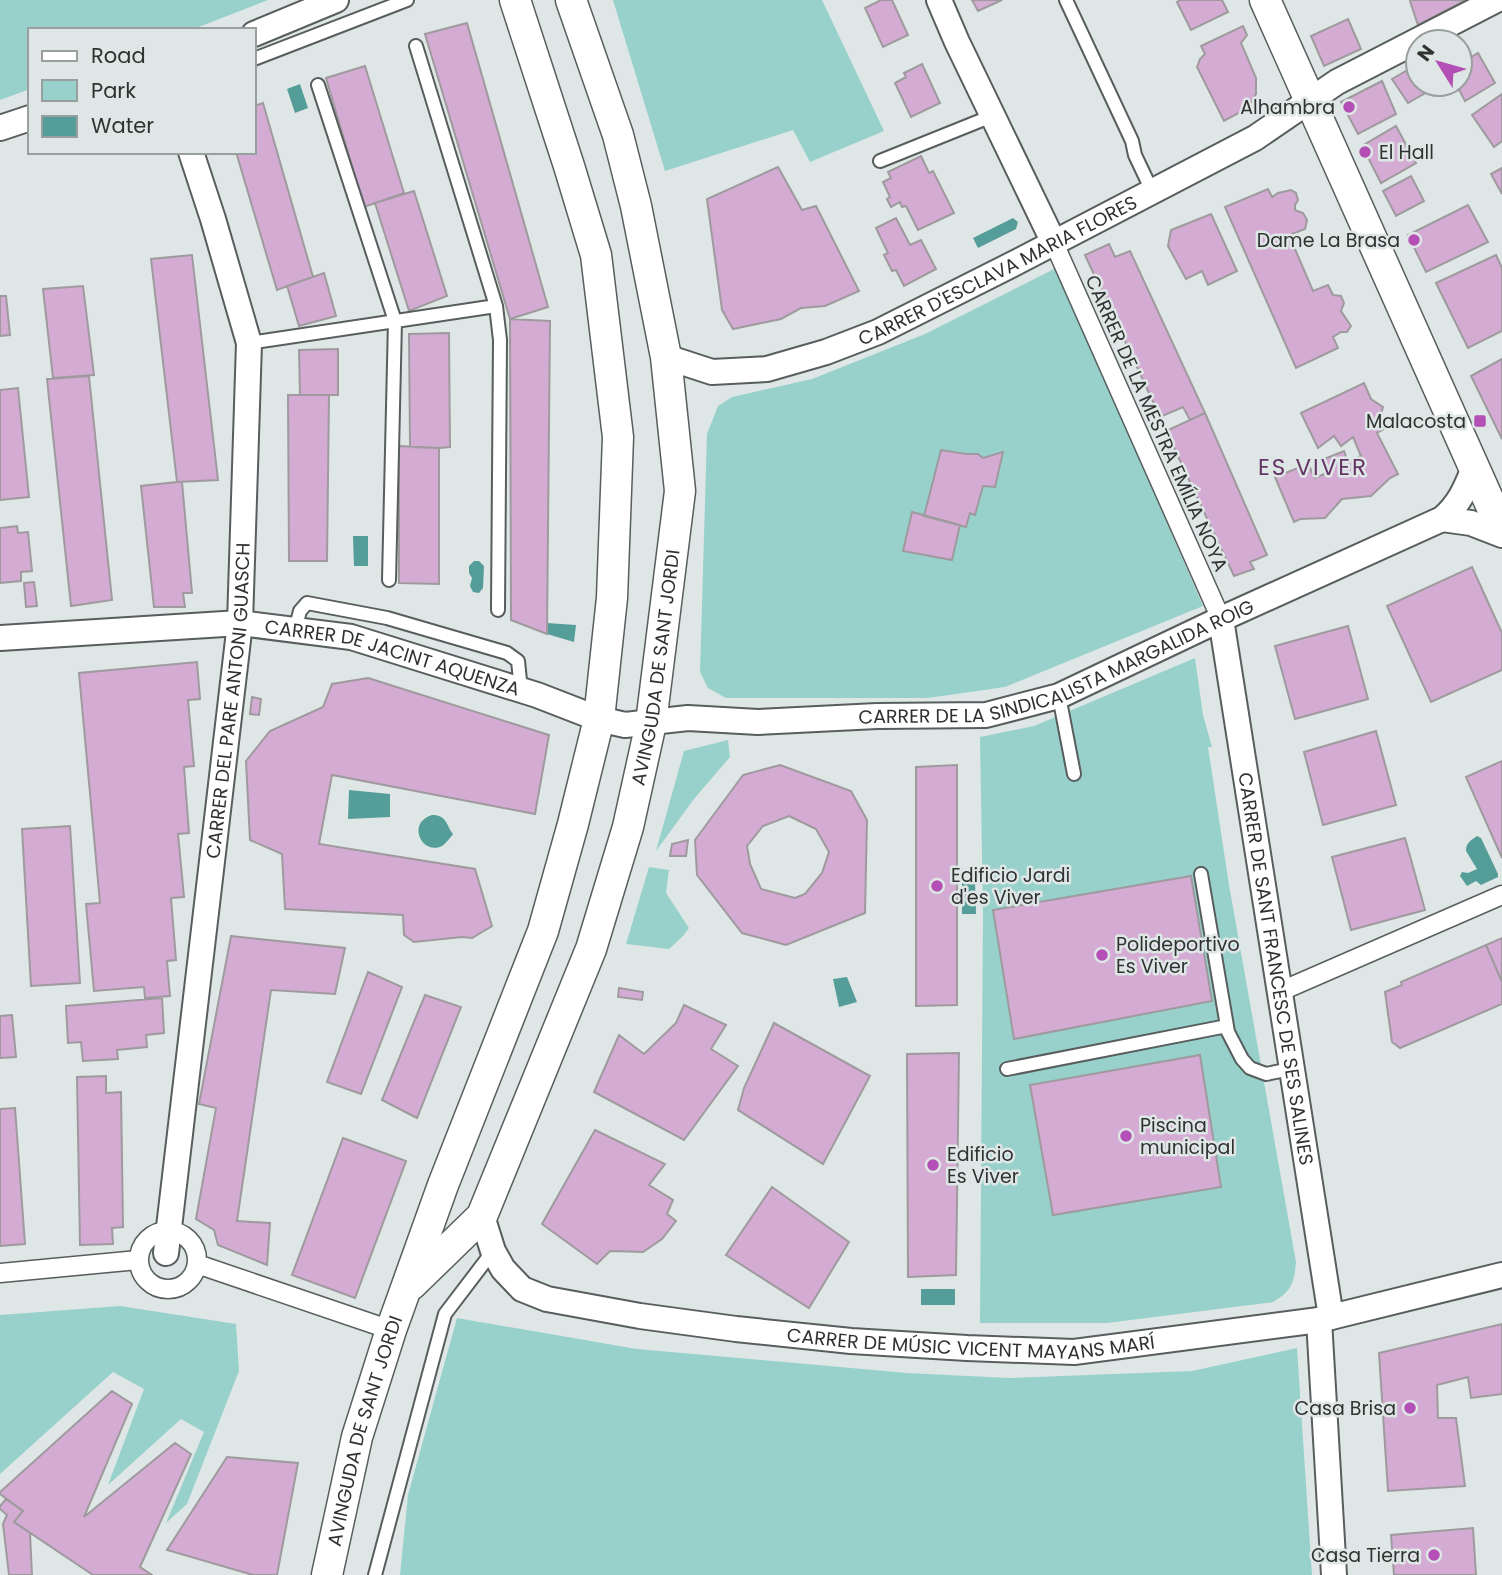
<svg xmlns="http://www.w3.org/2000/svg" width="1502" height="1575" viewBox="0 0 1502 1575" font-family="Poppins,sans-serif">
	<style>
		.green { fill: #98d1cc }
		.water { fill: #559d98 }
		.building { fill: #d4abd3; stroke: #9e9a9e; stroke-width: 2; fill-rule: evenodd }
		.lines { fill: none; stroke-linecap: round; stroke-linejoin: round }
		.service-casing { stroke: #575e5d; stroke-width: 16 }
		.pedestrian-casing { stroke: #575e5d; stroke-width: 21 }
		.minor-casing { stroke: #575e5d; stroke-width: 28 }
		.tertiary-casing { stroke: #575e5d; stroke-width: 33 }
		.service { stroke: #fff; stroke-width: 12 }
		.pedestrian { stroke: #fff; stroke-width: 18 }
		.minor { stroke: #fff; stroke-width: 24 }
		.tertiary { stroke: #fff; stroke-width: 30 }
		.poi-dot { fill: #b34fb5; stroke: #dfe7e6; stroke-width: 2.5 }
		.labels { text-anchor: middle; stroke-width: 5; stroke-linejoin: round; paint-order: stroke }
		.poi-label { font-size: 19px; fill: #303232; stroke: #dfe7e6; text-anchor: end }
		.street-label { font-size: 19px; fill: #303232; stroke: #dfe7e6 }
		.quarter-label { font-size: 23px; letter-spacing: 2px; fill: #663567; stroke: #dfe7e6 }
	</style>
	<rect width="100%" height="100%" fill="#dfe7e6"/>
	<path class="green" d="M0 0H268L191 30H30V89L0 100Z
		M613 0H822L884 131 810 162 793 130 665 171Z
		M1056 268 1203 606 1005 687 928 698H726L708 688 700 672 707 434 718 406 732 397 812 379 925 334Z
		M1195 658 1203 715 1212 747H1208L1229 885 1296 1262C1294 1283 1292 1291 1273 1302L1107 1323H980L983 914 980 737 1034 726Z
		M728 740 730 757 694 799 656 851 684 751Z
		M649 867 669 870 666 893 689 928 683 936 669 949 626 944Z
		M120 1306 236 1324 239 1371 187 1504 166 1523 204 1432 181 1419 108 1485 144 1389 113 1372 0 1474V1315Z
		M457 1318 637 1349 907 1373 1009 1378 1192 1371 1297 1348 1312 1575H400L408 1495Z"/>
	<path class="water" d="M300 84 308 108 295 113 287 89Z
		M1013 218 1018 222 1016 229 978 248 973 238Z
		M353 536H368V566H354Z
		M474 561H479L484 566 483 588 479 593 473 592 470 586 472 578 469 573V566Z
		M547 623 576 625 574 642 547 634Z
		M349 790 390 794V817L348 819Z
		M432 815C447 815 446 825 453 834 450 838 446 843 442 846 422 856 406 823 432 815Z
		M1477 836 1481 838 1498 874V877L1481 885 1476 881 1467 886 1460 876 1462 872 1468 873 1477 869 1466 851C1466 843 1470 841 1477 836Z
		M962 880H975L976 914H962Z
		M847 977 857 1002 839 1007 833 979Z
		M921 1289H955V1305H921Z"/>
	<path class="building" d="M881 0H892L908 35 883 47 865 8Z
		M972 0H1002L978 11Z
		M1180 0H1222L1228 12 1191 30 1177 2Z
		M1411 0H1466L1418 25 1410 1Z
		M1348 19 1361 49 1324 66 1311 36Z
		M467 23 548 307 510 319 425 34Z
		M1243 26 1247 35 1241 43 1256 78V94L1248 108 1224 121 1197 67 1200 59 1205 54 1201 46Z
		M1478 53 1495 83 1465 101 1456 84H1460V64Z
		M922 64 940 103 911 117 895 83 906 77 904 73Z
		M1418 64V84H1432L1434 88 1408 103 1392 79Z
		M365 66 404 193 364 207 326 78Z
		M1382 81 1396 114 1358 134 1341 102Z
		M1502 94V141L1494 147 1472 115Z
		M263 103 313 277 277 290 236 152H254V106Z
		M1396 126 1416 163 1381 183 1362 146Z
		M921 156 929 173 933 171 954 213 918 230 906 206 902 207 900 202 891 207 887 199 890 197 883 182 891 178 888 172Z
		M778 167 802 210 816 206 859 291 825 306 801 308 781 319 733 329 722 310 707 199Z
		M1502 168V194L1491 174Z
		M1411 176 1424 201 1396 216 1383 191Z
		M1268 189 1272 197 1278 193 1291 190 1296 193 1298 200 1295 205V210L1303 213 1307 220 1305 229 1289 235 1313 291 1328 285 1333 295 1341 296 1344 303 1341 311 1351 326 1347 332H1341L1333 337 1338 348 1296 368 1225 207Z
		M414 191 447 296 409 311 375 203Z
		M1468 205 1488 242 1426 272 1408 235Z
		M1211 214 1237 271 1208 285 1202 271 1186 279 1168 246 1171 230Z
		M896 218 910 245 921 240 936 269 904 286 896 270 892 271 884 255 888 253 876 228Z
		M1109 244 1115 257 1130 251 1205 413 1190 420 1183 407 1160 417 1085 255Z
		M192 255 218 480 177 482 151 259Z
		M1496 255 1502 268V331L1468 348 1436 283Z
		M324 273 336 316 299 326 287 286Z
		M83 286 94 375 53 378 43 289Z
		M0 296H6L10 335 0 336Z
		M510 319 550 321 547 634 511 620Z
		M449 333 450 447 439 448 410 447 409 334Z
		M338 349V395H300L299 350Z
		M1502 359V439L1471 376Z
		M89 376 112 600 71 606 47 379Z
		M1364 383 1371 399 1383 407 1380 418 1386 428 1377 433 1398 474 1390 478 1371 496 1342 499 1325 518 1300 519 1294 522 1275 477 1308 464 1315 478 1329 472 1324 459 1344 451 1348 462 1361 456 1353 437 1341 446 1334 436 1318 448 1301 413Z
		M18 388 29 497 0 500V390Z
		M288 395H329L327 561H289Z
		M1205 413 1267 555 1250 562 1254 569 1234 576 1166 431Z
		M399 446 439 448V584L399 583Z
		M941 450 966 454H978L983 458 1003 452 995 487 983 486 975 515 970 513 966 527 924 516Z
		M177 482H182L192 593H183L185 607H154L141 486Z
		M912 512 960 525 952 560 903 551Z
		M17 526 18 533 28 532 32 571 21 572V581L0 583V528Z
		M1472 567 1502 633V670L1431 702 1387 606Z
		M34 582 37 606 26 607 24 583Z
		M1348 626 1368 699 1295 719 1275 646Z
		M197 662 200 699 188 700 194 766 184 767 189 833 178 834 184 897 171 898 176 960 167 961 170 996 145 998 144 987 94 991 86 904 100 903 79 673Z
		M368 678 549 735 535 814 332 775 319 844 475 869 492 926 472 938 462 937 414 942 404 935 403 915 285 909 282 854 250 840 246 761 270 731 323 707 332 684Z
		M252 697 261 699 259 715 250 714Z
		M1376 731 1396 805 1323 825 1304 752Z
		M1502 761V858L1466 777Z
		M780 765 851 791 867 820 865 913 786 945 742 933 697 875 695 840 743 775ZM789 816 816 829 829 852 822 873 805 894 795 898 761 889 750 864 747 846 763 826Z
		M957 765V1005L916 1006V767Z
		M70 826 80 983 31 986 22 829Z
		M1405 838 1425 910 1351 930 1332 857Z
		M688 840 686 856H670L672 844Z
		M1191 876 1212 1001 1014 1039 993 910Z
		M231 936 345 948 335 994 271 990 237 1221 270 1223 267 1265 218 1245 214 1230 196 1219 216 1108 199 1104Z
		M1502 938V982L1486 945Z
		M1486 945 1502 982V1004L1400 1048 1392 1042 1385 992 1402 985 1401 982Z
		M368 972 402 987 361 1094 327 1082Z
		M619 988 643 992 642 1000 618 997Z
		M425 995 461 1007 417 1118 382 1100Z
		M162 998 164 1033 146 1035 147 1047 117 1050 118 1059 83 1061 81 1042 68 1043 66 1006Z
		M684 1005 726 1025 711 1049 738 1066 684 1140 594 1092 619 1035 644 1054 676 1023Z
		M12 1015 16 1057 0 1058V1016Z
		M774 1023 870 1076 823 1164 738 1110 744 1088Z
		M959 1053 956 1275 908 1277 907 1054Z
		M1200 1055 1221 1187 1053 1215 1030 1085Z
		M106 1076V1093L121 1092 123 1227 112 1228 113 1244 80 1245 77 1077Z
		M15 1108 25 1244 0 1246V1109Z
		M595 1130 665 1164 649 1185 673 1200 667 1214 676 1221 662 1239 643 1252 610 1251 597 1264 542 1224Z
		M343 1138 406 1161 355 1298 292 1275Z
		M772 1187 849 1242 809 1308 726 1255Z
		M1502 1324V1394L1471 1398 1468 1377 1437 1385 1438 1418H1456L1465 1486 1388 1491 1379 1353Z
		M112 1391 132 1404 84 1517 175 1443 191 1454 140 1567 152 1575H93L14 1522 23 1511 0 1494V1492Z
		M227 1457 298 1463 277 1575H253L167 1550Z
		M6 1499 23 1511 14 1522 30 1533 32 1575H9L3 1524 7 1515 0 1509V1506Z
		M1473 1528 1476 1575H1394L1391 1535Z"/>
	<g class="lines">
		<defs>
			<path id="service" d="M1066 0 1132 141 1135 155 1152 191
				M254 59 407 0
				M318 85 395 321 389 580
				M880 161 992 116
				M496 306 500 340 498 610
				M249 343 496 306 416 46
				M295 630 300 611 307 603 387 618 507 653 518 661 521 690
				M1059 696 1074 774
				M1201 874 1228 1032 1242 1059 1250 1068 1266 1074 1291 1069
				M1007 1069 1227 1026
				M375 1575 445 1314 493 1251"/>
			<path id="pedestrian" d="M1054 243 1221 619
				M1279 992 1502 895
				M139 1260a29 29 0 1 1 58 0a29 29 0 1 1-58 0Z
				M197 1264 391 1330
				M0 1273 138 1260"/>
			<g id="minor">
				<path d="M939 0 957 42 1054 243"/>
				<path d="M254 34 336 0"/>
				<path d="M0 128 30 118"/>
				<path id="s1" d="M666 357 712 372 767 369 826 352 878 332 1015 263 1255 138 1337 82 1496 0"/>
				<path d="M1442 519 1471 523 1502 535"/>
				<path id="s2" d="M1221 619 1331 1317"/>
				<path id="s3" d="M0 638 240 623 351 637 537 695 599 719 625 725 688 718 758 722 877 716 986 715 1059 696 1221 619 1442 519C1459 505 1466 488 1474 468"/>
				<path id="s4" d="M482 1216 493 1251 503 1269 522 1289 547 1299 640 1316 736 1329 851 1341 967 1348 1074 1352 1319 1320 1502 1275"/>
				<path id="s5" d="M166 1253 240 623 249 343 213 219 191 152"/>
				<path d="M1319 1320 1334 1575"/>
			</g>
			<g id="tertiary">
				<path d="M1265 0 1502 530"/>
				<path id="s6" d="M411 1285 482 1216 591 949 628 827 651 723 680 491 666 357 636 206 618 135 571 0"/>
				<path id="s7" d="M327 1575 357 1437 391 1330 443 1185 543 931 573 824 599 719 612 598 618 437 596 255 569 166 515 0"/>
			</g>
		</defs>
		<use href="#service" class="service-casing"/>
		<use href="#pedestrian" class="pedestrian-casing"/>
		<use href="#minor" class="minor-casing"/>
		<use href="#tertiary" class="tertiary-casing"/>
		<use href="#service" class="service"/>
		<use href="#pedestrian" class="pedestrian"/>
		<use href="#minor" class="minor"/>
		<use href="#tertiary" class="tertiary"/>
	</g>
	<g class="poi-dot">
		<circle cx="1349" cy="107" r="7"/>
		<circle cx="1365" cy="152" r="7"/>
		<circle cx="1414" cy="240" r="7"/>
		<rect x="1473" y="414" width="14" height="14" rx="3.5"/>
		<circle cx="937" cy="886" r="7"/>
		<circle cx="1102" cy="955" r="7"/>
		<circle cx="1126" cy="1136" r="7"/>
		<circle cx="933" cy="1165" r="7"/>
		<circle cx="1410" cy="1408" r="7"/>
		<circle cx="1434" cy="1555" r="7"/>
	</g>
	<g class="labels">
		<g class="poi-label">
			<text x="1335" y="114">Alhambra</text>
			<text x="1379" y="159" text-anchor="start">El Hall</text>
			<text x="1400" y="247">Dame La Brasa</text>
			<text x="1466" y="428">Malacosta</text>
			<text x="951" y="882" text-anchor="start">Edificio Jardi<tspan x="951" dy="22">d'es Viver</tspan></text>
			<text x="1116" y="951" text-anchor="start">Polideportivo<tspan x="1116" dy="22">Es Viver</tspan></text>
			<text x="1140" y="1132" text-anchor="start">Piscina<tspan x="1140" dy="22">municipal</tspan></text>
			<text x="947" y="1161" text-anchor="start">Edificio<tspan x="947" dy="22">Es Viver</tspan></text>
			<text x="1396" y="1415">Casa Brisa</text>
			<text x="1420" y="1562">Casa Tierra</text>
		</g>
		<g class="street-label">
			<text dy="7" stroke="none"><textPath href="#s1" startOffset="355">CARRER D'ESCLAVA MARIA FLORES</textPath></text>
			<text transform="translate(1157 423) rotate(66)" y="7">CARRER DE LA MESTRA EMÍLIA NOYA</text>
			<text dy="7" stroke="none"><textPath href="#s3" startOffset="397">CARRER DE JACINT AQUENZA</textPath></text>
			<text dy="7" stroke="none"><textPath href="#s3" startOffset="1083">CARRER DE LA SINDICALISTA MARGALIDA ROIG</textPath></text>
			<text dy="7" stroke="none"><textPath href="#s6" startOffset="677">AVINGUDA DE SANT JORDI</textPath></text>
			<text dy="7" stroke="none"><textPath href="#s5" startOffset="556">CARRER DEL PARE ANTONI GUASCH</textPath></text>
			<text dy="7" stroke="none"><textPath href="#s2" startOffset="354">CARRER DE SANT FRANCESC DE SES SALINES</textPath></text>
			<text dy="7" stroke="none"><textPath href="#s4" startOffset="539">CARRER DE MÚSIC VICENT MAYANS MARÍ</textPath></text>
			<text dy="7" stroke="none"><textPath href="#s7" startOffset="149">AVINGUDA DE SANT JORDI</textPath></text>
		</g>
		<g class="quarter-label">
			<text x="1313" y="475">ES VIVER</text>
		</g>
	</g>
	<rect x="28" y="28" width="228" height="126" fill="#dfe7e6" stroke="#999f9e" stroke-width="2"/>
	<rect x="42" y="51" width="35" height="10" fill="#ffffff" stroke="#999f9e" stroke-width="2"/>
	<text x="91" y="63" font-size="21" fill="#303232">Road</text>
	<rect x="42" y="80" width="35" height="21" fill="#98d1cc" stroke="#999f9e" stroke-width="2"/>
	<text x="91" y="98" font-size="21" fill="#303232">Park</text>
	<rect x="42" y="116" width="35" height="21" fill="#559d98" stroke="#999f9e" stroke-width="2"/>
	<text x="91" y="133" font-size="21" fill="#303232">Water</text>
	<g transform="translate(1439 63) rotate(307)"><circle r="33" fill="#dfe7e6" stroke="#999f9e" stroke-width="2"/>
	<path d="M0-5L12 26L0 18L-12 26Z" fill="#b34fb5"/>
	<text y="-10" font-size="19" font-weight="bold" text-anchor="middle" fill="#303232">N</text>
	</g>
</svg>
